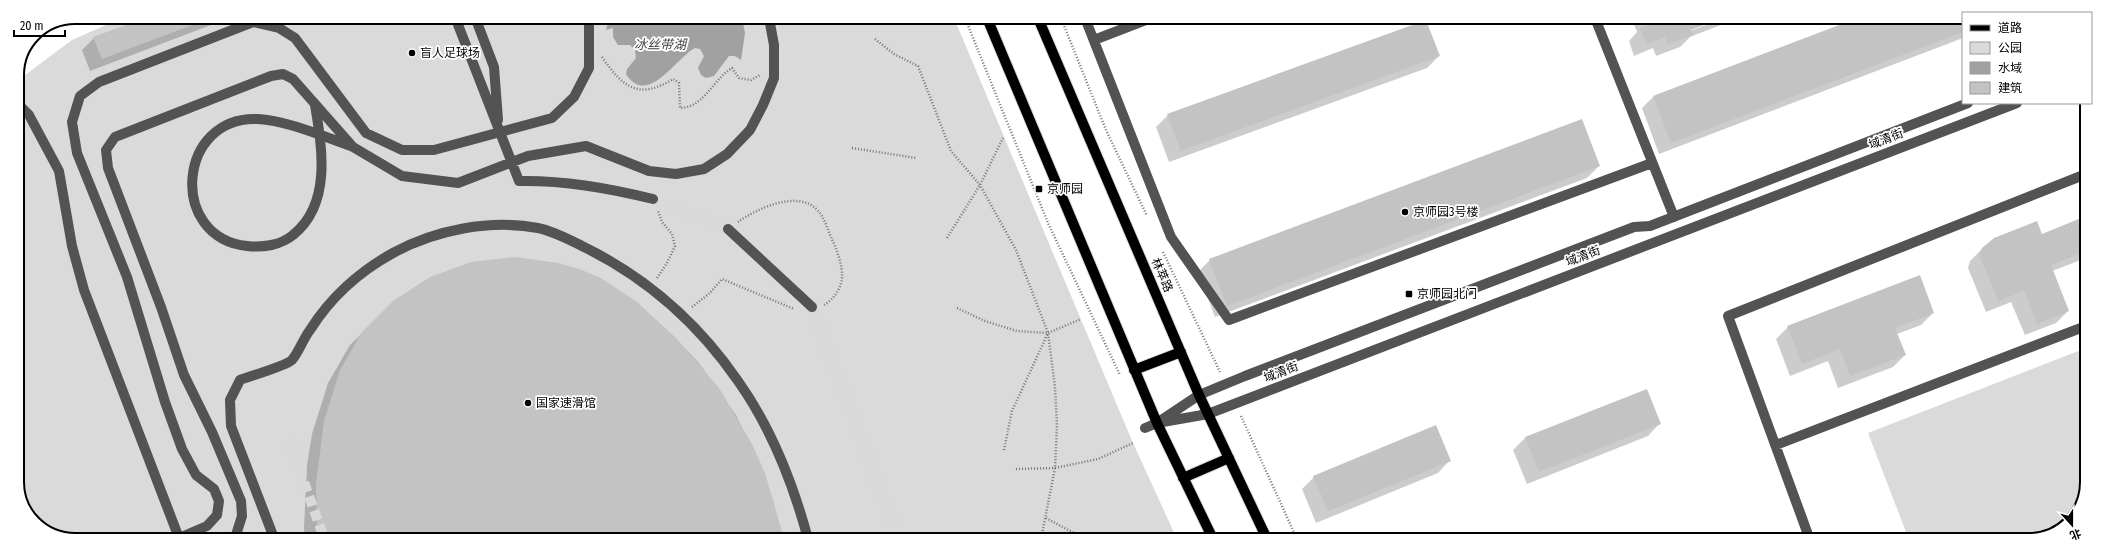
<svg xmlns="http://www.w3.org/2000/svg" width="2104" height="557" viewBox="0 0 2104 557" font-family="'Fira Sans Condensed','Noto Sans SC',sans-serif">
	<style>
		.green { fill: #dadada }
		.water { fill: #a1a1a1 }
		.shadow { fill: #0003 }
		.building { fill: #c3c3c3 }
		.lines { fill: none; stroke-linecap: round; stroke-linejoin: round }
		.minor-tunnel { stroke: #d9d9d9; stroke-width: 10; stroke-dasharray: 10 5; stroke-linecap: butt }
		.major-casing { stroke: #dbdbdb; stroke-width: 12 }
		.path { stroke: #757575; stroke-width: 2.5; stroke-dasharray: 1 2; stroke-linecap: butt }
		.minor { stroke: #535353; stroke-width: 10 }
		.major { stroke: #000; stroke-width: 10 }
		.poi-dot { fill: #000; stroke: #fff; stroke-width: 1.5 }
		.labels { text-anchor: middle; stroke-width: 3.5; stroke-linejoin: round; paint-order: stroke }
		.poi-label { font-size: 12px; fill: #000; stroke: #fff; text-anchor: start }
		.street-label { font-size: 12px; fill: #000; stroke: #fff }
		.water-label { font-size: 13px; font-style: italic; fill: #424242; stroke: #fff }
		.rim { fill: none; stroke: #000; stroke-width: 2 }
	</style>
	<rect width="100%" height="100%" fill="#fff"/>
	<path class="green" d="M124 17 954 18 1133 443 1177 539 60 538 31 520 17 486V81L72 40Z
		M2086 348 2085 497 2065 528 2029 540H1909L1868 433Z"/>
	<path class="water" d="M609 18H742L745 33 741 60 735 56H729L714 76 706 78 701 75 698 68 704 56 700 49 695 48C677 57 647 108 626 74L627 69 636 58 635 50 630 45H618L613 37V28L606 30Z"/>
	<path class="shadow" d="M150 17H232L90 71 82 50 94 38Z
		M1632 19H1716L1686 30 1687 32 1722 19H1736L1690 37 1680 47 1656 56 1653 48 1634 56 1629 41 1637 32Z
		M1858 19H1963V38L1659 154 1642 108 1654 96Z
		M1439 56 1427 68 1169 162 1156 127 1168 115Z
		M1599 166 1587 178 1215 317 1198 272 1210 260Z
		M2086 217V258L2052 271 2068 311 2056 323 2025 335 2011 302 1986 312 1968 268 1970 261 1982 249 2041 235Z
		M394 302 675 338 698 362 736 415 764 474 774 504 782 539 305 538 304 528 307 465 312 434 328 383 350 345Z
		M1933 313 1921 325 1897 334 1905 355 1893 367 1838 388 1828 361 1790 376 1776 339 1788 327Z
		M17 368 23 383 21 389 17 394Z
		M1660 423 1648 436 1527 484 1513 450 1525 438Z
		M1450 460 1438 473 1316 523 1302 489 1314 477Z"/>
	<path class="building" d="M147 17H210L211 18 102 59 93 37Z
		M1648 19H1716L1717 20 1691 30 1693 35 1668 44 1665 37 1646 44 1640 28 1651 24Z
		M1855 19H1963V32L1671 143 1653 96Z
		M1426 20 1440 56 1181 151 1167 114Z
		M1582 119 1600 166 1227 306 1209 259Z
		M2086 216V251L2051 265 2069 311 2037 324 2024 291 1998 301 1979 255 1982 248 1994 238 2037 221 2042 234Z
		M515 257 558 263 579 269 599 277 636 301 676 338 719 388 752 444 765 473 784 539 317 538 316 484 324 421 340 370 362 332 393 301 430 277 471 262Z
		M1920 275 1934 313 1895 328 1906 355 1850 376 1840 349 1802 364 1787 326Z
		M1647 389 1661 424 1539 472 1525 437Z
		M1436 425 1451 461 1328 511 1313 476Z"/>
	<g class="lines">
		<path class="minor-tunnel" d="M653 199 728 229
			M812 307 899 539
			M289 440 324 538"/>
		<defs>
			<path id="major" d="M987 18 1157 423 1213 539
				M1038 18 1199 395 1267 539
				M1134 370 1181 352
				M1183 478 1229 458"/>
		</defs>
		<use href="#major" class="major-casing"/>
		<path class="path" d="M965 18 1048 223 1120 375
			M1061 18 1106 130 1147 216
			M875 39 894 54 918 66 951 151 980 185 1016 250 1048 333 1055 387 1057 425 1055 468 1041 539
			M602 57C623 88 639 100 673 79L679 83 680 108C705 107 712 80 732 68L739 78 751 80 760 75
			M852 148 916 158
			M738 222C756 209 798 189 817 210 824 216 827 228 831 237 836 248 843 265 842 278 841 289 833 300 824 305
			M947 238 980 185 1003 138
			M1163 252 1220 372
			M657 278 667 263 675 246 672 234 662 222 658 211
			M692 307 710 293 722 279 794 309
			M957 308 985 321 1017 331 1048 333
			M1241 416 1297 539
			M1004 450 1012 411 1048 333 1081 319
			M1016 469 1055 468 1098 459 1133 443
			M1046 518 1085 539
			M1194 534 1196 539"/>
		<path class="minor" d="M455 17 519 181C565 180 609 188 653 199
			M475 17 494 67 498 120
			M1085 18 1171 237 1229 320 1652 163
			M1595 18 1674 217
			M1094 40 1151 18
			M17 103 29 115 59 171 72 246 84 290 179 538
			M315 105C322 147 332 204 293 235 281 245 263 248 247 246 167 237 178 115 258 119 285 120 325 137 351 146
			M728 229 812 307
			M1157 423 1208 414 2017 103
			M1145 428 1157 423 1199 395 1245 376 1634 227 1650 226 1968 103
			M1776 445 2086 326
			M179 538 207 526 217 515 219 501 214 489 196 475 182 449 165 402 127 277 77 153 72 122 80 96 99 82 253 22 279 28 295 38 366 133 402 150H434L552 118 574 97 589 68V18
			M235 538 242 516 241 501 212 432 184 375 161 307 108 168 106 150 115 137 271 76 283 74 293 79 353 147 402 176 458 183 528 156 586 146 649 171 676 174 704 169 727 154 750 130 763 105 774 78V45L769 18
			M274 538 231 426 230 400 240 380C250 376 286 366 292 360 299 352 303 339 310 330 330 298 360 271 393 253 435 230 490 219 538 228 553 231 568 239 582 246 646 277 698 323 738 381 772 429 793 483 808 539
			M1810 540 1728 316 2086 174"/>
		<use href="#major" class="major"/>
	</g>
	<g class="poi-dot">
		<circle cx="412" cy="53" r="4"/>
		<rect x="1035" y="185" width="8" height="8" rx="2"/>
		<circle cx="1405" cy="212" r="4"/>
		<rect x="1405" y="290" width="8" height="8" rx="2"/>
		<circle cx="528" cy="403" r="4"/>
	</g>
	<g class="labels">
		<g class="poi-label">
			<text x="420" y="57">盲人足球场</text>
			<text x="1047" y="193">京师园</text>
			<text x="1413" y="216">京师园3号楼</text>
			<text x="1417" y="298">京师园北门</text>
			<text x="536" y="407">国家速滑馆</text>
		</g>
		<g class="street-label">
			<text transform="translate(1886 139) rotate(-21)" y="4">域清街</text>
			<text transform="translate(1583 256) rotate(-21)" y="4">域清街</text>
			<text transform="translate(1162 275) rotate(67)" y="4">林萃路</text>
			<text transform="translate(1281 372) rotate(-21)" y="4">域清街</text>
		</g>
		<g class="water-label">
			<text x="660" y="49">冰丝带湖</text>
		</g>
	</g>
	<path d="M0 0H2104V557H0ZM75 24H2029A51 51 0 0 1 2080 75V482A51 51 0 0 1 2029 533H75A51 51 0 0 1 24 482V75A51 51 0 0 1 75 24Z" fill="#fff" fill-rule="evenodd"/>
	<path class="rim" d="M75 24H2029A51 51 0 0 1 2080 75V482A51 51 0 0 1 2029 533H75A51 51 0 0 1 24 482V75A51 51 0 0 1 75 24Z"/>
	<rect x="1962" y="12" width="130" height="92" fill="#ffffff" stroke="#999999"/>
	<rect x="1970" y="25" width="20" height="6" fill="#000000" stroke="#999999"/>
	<text x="1998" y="32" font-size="12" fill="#000000">道路</text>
	<rect x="1970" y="42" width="20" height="12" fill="#dadada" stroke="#999999"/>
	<text x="1998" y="52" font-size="12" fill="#000000">公园</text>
	<rect x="1970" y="62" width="20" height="12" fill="#a1a1a1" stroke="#999999"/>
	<text x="1998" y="72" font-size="12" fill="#000000">水域</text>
	<rect x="1970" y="82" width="20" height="12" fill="#c3c3c3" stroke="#999999"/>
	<text x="1998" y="92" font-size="12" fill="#000000">建筑</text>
	<g transform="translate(2072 525) rotate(159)" stroke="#ffffff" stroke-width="3" paint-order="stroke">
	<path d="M0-3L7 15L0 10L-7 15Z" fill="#000000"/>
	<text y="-6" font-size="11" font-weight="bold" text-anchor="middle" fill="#000000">北</text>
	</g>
	<path d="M14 30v6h51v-6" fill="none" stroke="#000000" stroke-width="2"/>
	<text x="20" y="30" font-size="12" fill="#000000" stroke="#ffffff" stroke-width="3" paint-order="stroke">20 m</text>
</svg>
